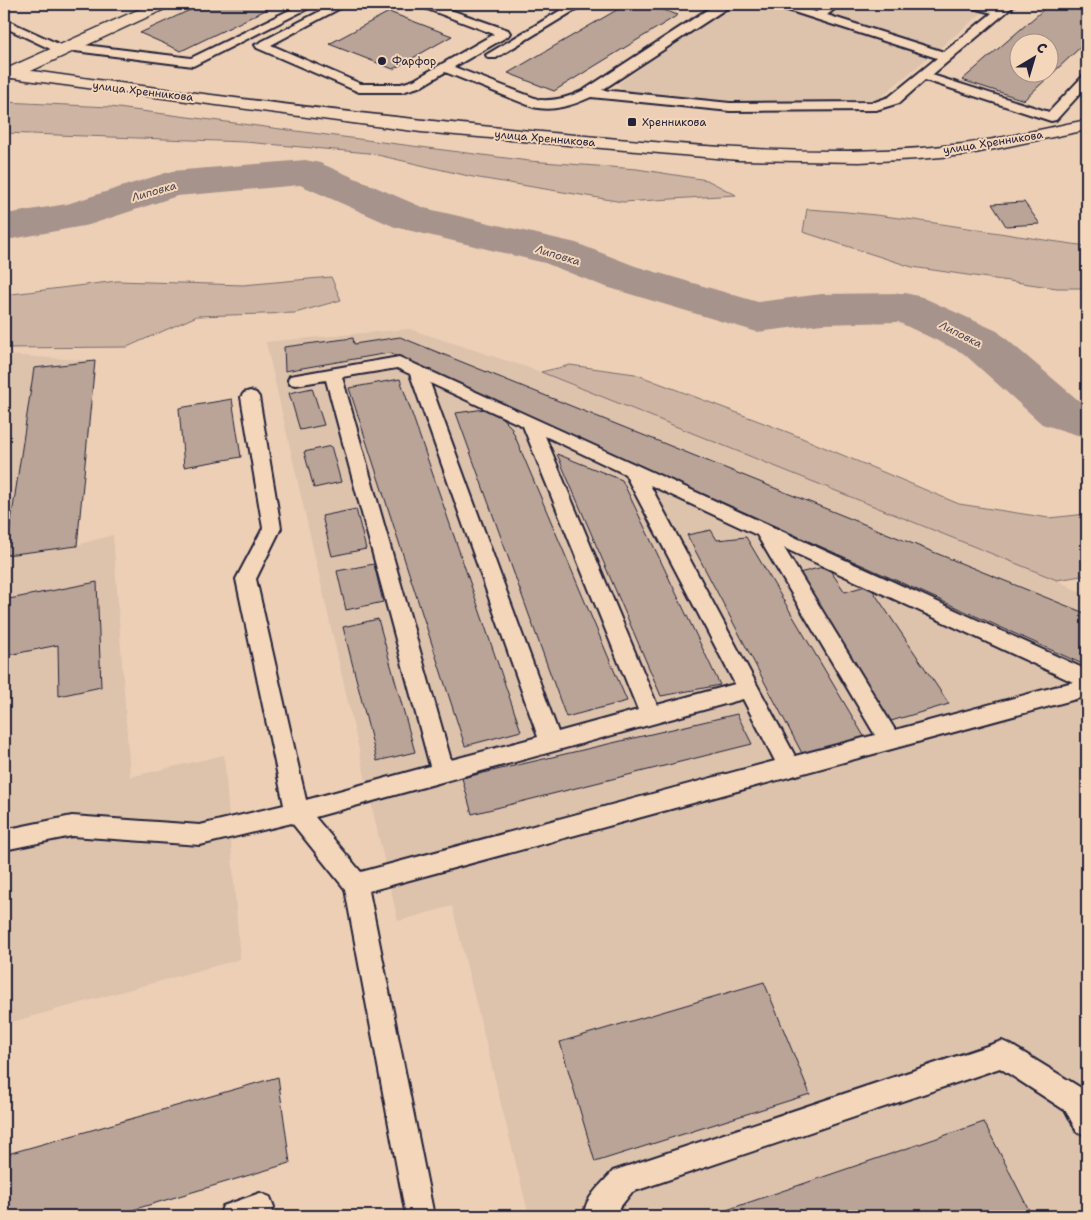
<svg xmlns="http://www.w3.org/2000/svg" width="1091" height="1220" viewBox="0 0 1091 1220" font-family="'Shantell Sans',sans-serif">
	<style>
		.built { fill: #ddc2ac }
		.green { fill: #ceb5a3; stroke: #786c6f }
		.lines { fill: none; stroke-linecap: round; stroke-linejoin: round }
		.river { fill: #a6938c; fill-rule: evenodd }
		.building { fill: #b9a497; stroke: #22223b; fill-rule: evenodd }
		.service-casing { stroke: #22223b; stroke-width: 4 }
		.minor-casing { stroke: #22223b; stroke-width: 3 }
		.tertiary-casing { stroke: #22223b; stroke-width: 3 }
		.service { fill: #f4d6ba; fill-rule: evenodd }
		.minor { fill: #f4d6ba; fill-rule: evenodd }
		.tertiary { fill: #f4d6ba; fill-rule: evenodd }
		.poi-dot { fill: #22223b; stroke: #f4d6ba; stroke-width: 2 }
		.labels { text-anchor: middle; stroke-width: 4; stroke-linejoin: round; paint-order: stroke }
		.far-poi-label { font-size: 11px; fill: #22223b; stroke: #f4d6ba; text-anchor: start }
		.far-street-label { font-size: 11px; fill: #22223b; stroke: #f4d6ba }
		.far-water-label { font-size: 11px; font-style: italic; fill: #4a4453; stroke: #f4d6ba }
	</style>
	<rect width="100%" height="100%" fill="#eccfb5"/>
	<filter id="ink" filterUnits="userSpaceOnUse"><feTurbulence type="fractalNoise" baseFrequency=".02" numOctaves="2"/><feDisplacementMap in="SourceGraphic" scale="10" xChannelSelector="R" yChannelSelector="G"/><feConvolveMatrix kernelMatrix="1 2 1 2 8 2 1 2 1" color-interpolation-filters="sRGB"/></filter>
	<g filter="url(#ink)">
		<path class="built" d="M734 4H993L878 99 760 103 624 93 618 84Z
			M409 329 541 372 1057 580 1087 596V1216H529L452 906 398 921 266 342Z
			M4 355 95 361 77 545 113 535 130 777 224 755 240 959 4 1024Z"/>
		<path class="green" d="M4 102 110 107 529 161 637 169 707 180 736 195 623 202 473 177 369 153 245 142 4 133Z
			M807 209C901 214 994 234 1087 246V288H1057L912 267 803 232Z
			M331 277 341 300 295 313 197 316 127 347 4 348V295L117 281 243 285Z
			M570 365 635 374 790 433 959 504 1049 518 1087 514V575L1057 580 541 372Z"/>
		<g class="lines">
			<path class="river" d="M305 160 320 163 424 208 576 243 635 266 758 302 822 294 905 293 922 297 997 331 1078 400 1087 403V438L1042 424 963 353 898 322 822 324 757 332 603 286 545 263 395 227 300 185 177 196 89 225 12 239 4 237V211L12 213 67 204 172 171Z"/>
		</g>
		<path class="building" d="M203 4H278L181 51 140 33Z
			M627 4H646L678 15 554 91 508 73Z
			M1050 4H1087V41L1024 100 962 80ZM1018 42H1048V72H1018Z
			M389 12 452 36 393 69 329 44Z
			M1024 202 1040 224 1006 226 992 204Z
			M400 337 1087 614V666L389 353 285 371 284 347 353 338 354 344Z
			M95 361 77 546 6 555 34 368Z
			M400 379 521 731 465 746 349 388Z
			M312 388 324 425 300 430 289 393Z
			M232 399 241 457 184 467 179 408Z
			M492 408 511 427 627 701 566 717 456 413Z
			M331 446 341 482 314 488 304 452Z
			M557 454 622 480 720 685 661 696Z
			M356 509 366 549 332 556 322 516Z
			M711 530 717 540 746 537 865 738 804 757 687 535Z
			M374 564 383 602 346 610 337 571Z
			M827 566 845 592 869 585 949 704 891 721 799 573Z
			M97 582 101 687 59 696 58 645 4 656V600Z
			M378 619 415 752 377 761 343 627Z
			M737 714 752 744 472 814 462 778Z
			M764 982 810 1094 595 1162 560 1042Z
			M278 1077 290 1163 112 1216H4V1155Z
			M984 1122 1032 1216H709Z"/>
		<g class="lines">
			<defs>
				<path id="service" d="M302 4H317L193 66 67 50 61 54 4 27V19L63 46 68 43 191 58Z
					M334 4H348L271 45 361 84H401L414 80 494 34 419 6 417 4H433L508 30 510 33 508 36 454 67 540 100C556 101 570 97 584 90L716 4H728L727 8 602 90 730 103 875 102 889 97 937 58 775 6 773 4H790L816 12 828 4H841L827 15 944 52 992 13 967 6 965 4H983L998 8 1003 4H1016L932 75 1049 112 1083 76 1087 75V86L1056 120 1051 121 925 80 899 103 876 110 730 111 591 97C573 105 553 112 533 107L445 72 422 86 402 92H359L257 48 255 45Z
					M571 4H585L496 58H488L486 55Z
					M399 357 1087 670V696L369 891 434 1216H406L345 889 292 823 200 845 72 836 4 850V830L72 816 200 825 284 805 236 579 263 528 241 397 244 393 250 391 256 393 259 397 281 528 256 579 306 800 430 766 326 380 296 385 290 384 288 380 290 376 296 375ZM397 368 410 374 538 737 451 760 342 377ZM430 383 523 426 638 710 558 732ZM545 436 625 474 735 684 657 705ZM650 485 757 535 875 735 795 756ZM784 548 1073 682 895 730ZM743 699 775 761 361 872 315 817Z
					M1002 1041 1011 1045 1086 1091 1087 1095V1135L1077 1132 1066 1111 1000 1068 632 1192 613 1216H585C582 1200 603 1183 613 1171Z
					M260 1193 270 1197 274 1207 270 1216H219L223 1206Z"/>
				<path id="minor" d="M151 4H171L169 7 18 77 12 78 6 77 4 73 6 69Z"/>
				<path id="tertiary" d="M4 67C194 94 384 118 575 135 703 147 835 159 963 144 1005 138 1046 128 1087 120V130L965 155 918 159 859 162 739 160 421 132 4 77Z"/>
			</defs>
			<use href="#service" class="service-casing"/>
			<use href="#minor" class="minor-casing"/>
			<use href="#tertiary" class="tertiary-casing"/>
			<use href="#service" class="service"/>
			<use href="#minor" class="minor"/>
			<use href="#tertiary" class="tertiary"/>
		</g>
	</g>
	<g class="poi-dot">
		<circle cx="382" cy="61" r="5"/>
		<rect x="627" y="117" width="10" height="10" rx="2.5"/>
	</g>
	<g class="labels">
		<g class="far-poi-label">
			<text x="392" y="65">Фарфор</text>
			<text x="642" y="126">Хренникова</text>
		</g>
		<g class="far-street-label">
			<text transform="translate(143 91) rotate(7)" y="4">улица Хренникова</text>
			<text transform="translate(545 138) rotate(5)" y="4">улица Хренникова</text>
			<text transform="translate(993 142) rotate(-9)" y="4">улица Хренникова</text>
		</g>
		<g class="far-water-label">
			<text transform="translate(154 191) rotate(-16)" y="4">Липовка</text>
			<text transform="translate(558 255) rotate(17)" y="4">Липовка</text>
			<text transform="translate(961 334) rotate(27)" y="4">Липовка</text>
		</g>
	</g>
	<rect width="1091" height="1220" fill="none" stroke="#f4d6ba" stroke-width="20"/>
	<rect x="10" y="10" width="1071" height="1200" fill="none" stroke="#22223b" stroke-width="2" filter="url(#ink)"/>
	<g transform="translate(1034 58) rotate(38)"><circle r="24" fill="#f4d6ba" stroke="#a08e87"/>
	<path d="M0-4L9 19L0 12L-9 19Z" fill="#22223b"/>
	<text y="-8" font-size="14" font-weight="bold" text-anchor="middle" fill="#22223b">С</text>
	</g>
</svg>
